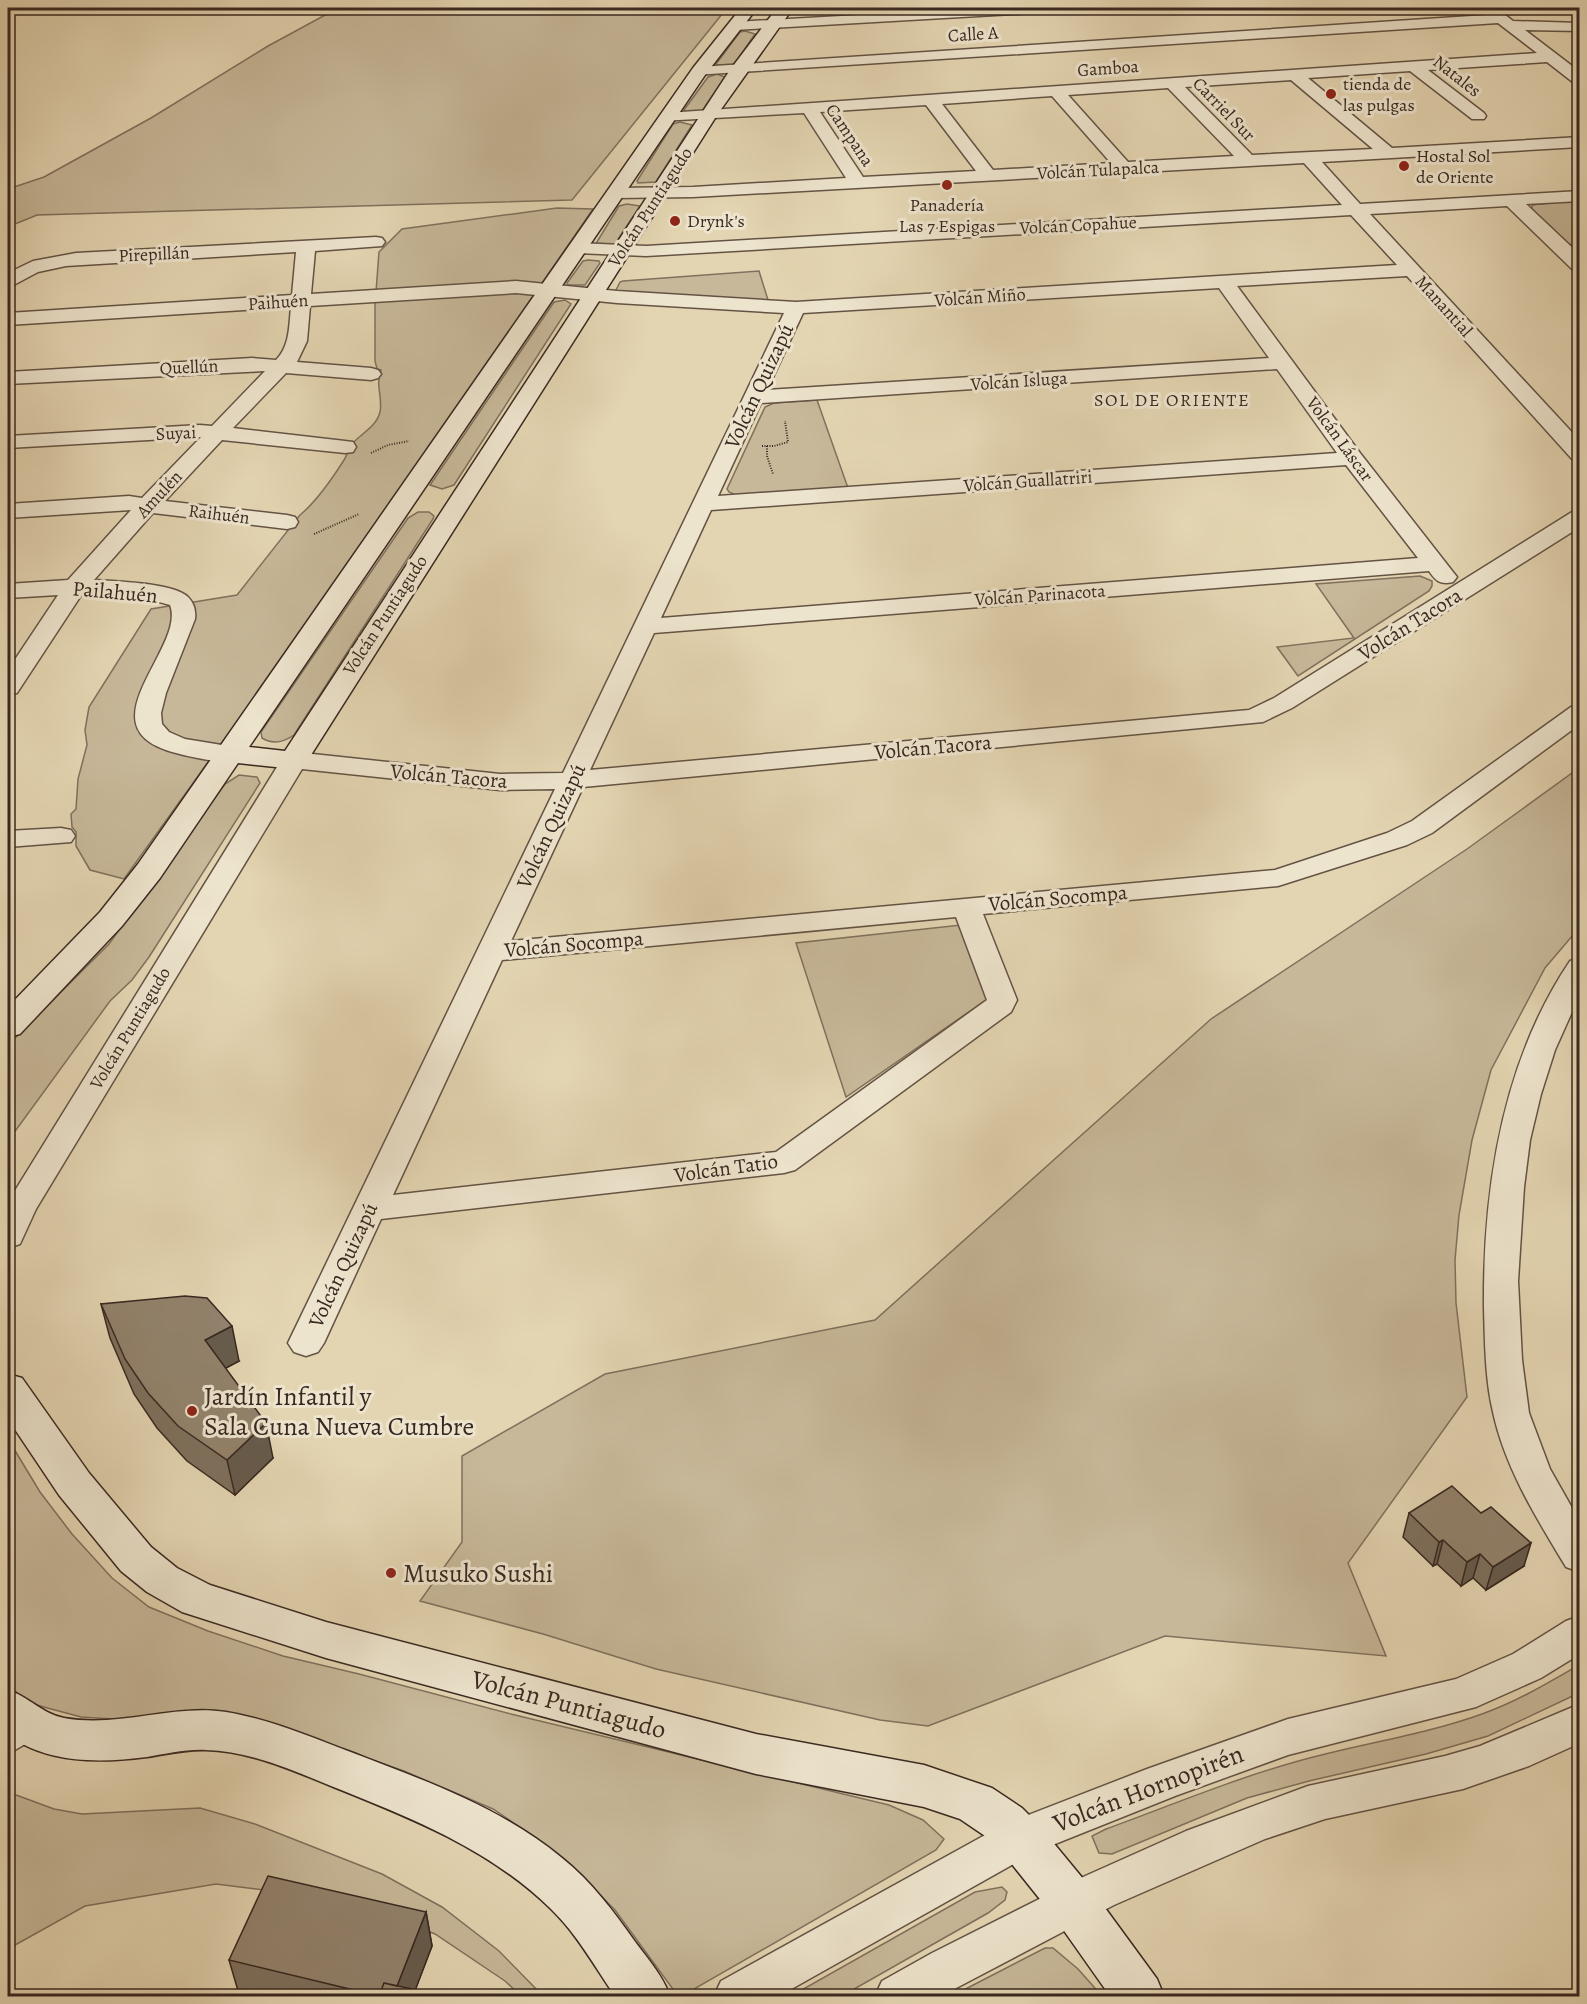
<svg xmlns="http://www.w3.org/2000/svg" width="1587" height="2004" viewBox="0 0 1587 2004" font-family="Alegreya,serif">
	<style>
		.green { fill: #c7b899; stroke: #80705d; stroke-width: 1.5 }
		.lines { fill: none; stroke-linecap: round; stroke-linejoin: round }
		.service-casing { stroke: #645345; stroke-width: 3 }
		.minor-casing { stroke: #645345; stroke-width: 3 }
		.secondary-casing { stroke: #392821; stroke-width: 3 }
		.path { stroke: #392821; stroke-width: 2; stroke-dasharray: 1 1.5; stroke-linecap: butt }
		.service { fill: #ede4cd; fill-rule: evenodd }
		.minor { fill: #ede4cd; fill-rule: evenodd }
		.secondary { fill: #ede4cd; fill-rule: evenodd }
		.wall { fill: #7e705d; stroke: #392821; stroke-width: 1.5 }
		.shaded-wall { fill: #665b4c; stroke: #392821; stroke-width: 1.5 }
		.building { fill: #92826c; stroke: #392821; stroke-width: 1.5 }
		.poi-dot { fill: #8f2418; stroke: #ede4cd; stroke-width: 2 }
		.labels { text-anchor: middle; stroke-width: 6; stroke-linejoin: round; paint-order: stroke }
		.far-street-label { font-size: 18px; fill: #392821; stroke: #ede4cd }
		.far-poi-label { font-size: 18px; fill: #392821; stroke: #ede4cd; text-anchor: start }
		.far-neighbourhood-label { font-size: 18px; letter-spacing: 1.5px; fill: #392821; stroke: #ede4cd }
		.street-label { font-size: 21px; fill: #392821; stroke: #ede4cd }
		.near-poi-label { font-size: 26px; fill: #392821; stroke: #ede4cd; text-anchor: start }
		.near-street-label { font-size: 26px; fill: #392821; stroke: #ede4cd }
	</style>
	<rect width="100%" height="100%" fill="#e4d5b2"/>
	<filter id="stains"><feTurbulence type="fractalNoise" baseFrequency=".00333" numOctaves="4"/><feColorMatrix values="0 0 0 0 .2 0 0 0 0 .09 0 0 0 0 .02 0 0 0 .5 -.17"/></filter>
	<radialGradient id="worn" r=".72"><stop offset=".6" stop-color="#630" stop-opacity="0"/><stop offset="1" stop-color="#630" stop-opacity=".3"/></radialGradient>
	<path class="green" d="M338 8H727L572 200 37 215 8 227V189L44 177 151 118 268 46Z
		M745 31 755 34 734 65 721 66 716 64 740 32Z
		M717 74 725 77 702 111 686 112 684 110 708 77Z
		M680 122 692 125 656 182 638 183 637 181 673 124Z
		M1579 200V246L1569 244 1532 209V205Z
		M627 204 640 206 615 244 595 245 619 206Z
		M557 208 593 209 288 651 124 879 90 870 76 846V832L72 827 71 814 76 809 78 779 87 745 85 730 89 707 151 609 237 595 300 515C317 501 332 479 344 460 348 454 350 444 356 440 364 432 377 425 380 412 383 398 375 385 381 370L377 369 375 361V305L379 252 402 229Z
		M588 260 599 261 600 263 585 285H568L567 283 583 261Z
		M759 271 768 300 761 301 615 292 620 282 623 281Z
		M565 300 571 304 454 485 442 489 430 485 554 302Z
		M817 400 848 488 738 496 729 492 727 489 765 407 774 403Z
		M418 512H429L434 516 433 519 294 735C284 742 273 745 262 738L261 732 408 518Z
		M1420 576 1432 581V586L1429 591 1298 676 1277 647 1354 638 1316 584Z
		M1579 768V928L1545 968 1491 1070 1472 1140 1459 1215 1455 1260 1456 1303 1467 1397 1348 1563 1386 1656 1165 1636 928 1726 880 1720 656 1669 543 1634 420 1601 462 1542V1456L605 1374 875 1320 1211 1019 1467 849Z
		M239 775 257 777 260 783 149 957 132 980 110 1001 8 1141V1045L109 944 225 784Z
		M961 925 989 998 846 1097 796 943Z
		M8 1439 40 1492 72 1534 112 1578 149 1607 208 1631 283 1656 359 1674 515 1715 889 1805 923 1820 944 1839 936 1850 682 1996 675 1992 615 1910 584 1879 545 1844 493 1809 404 1771 315 1740 144 1721 81 1717 29 1703 8 1685Z
		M1579 1665V1693L1488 1736 1426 1754 1309 1781 1247 1798 1112 1854 1099 1853 1092 1836 1106 1829C1169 1806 1231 1780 1295 1762 1357 1744 1421 1736 1482 1714 1516 1702 1548 1683 1579 1665Z
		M8 1792 54 1809 82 1814 200 1808 255 1824 382 1874 442 1907 499 1951 543 1996H521L505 1981 435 1934 355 1901 216 1884 85 1906 8 1949Z
		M1002 1887 1007 1892 1005 1900 988 1913 842 1996H791L975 1892Z
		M1045 1948H1053L1078 1969 1102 1996H952Z"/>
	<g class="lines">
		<defs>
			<path id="service" d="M32 1721 39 1724 42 1730 39 1736 8 1754V1734Z"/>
			<path id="minor" d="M983 8H1057L1050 12 735 30 728 26 735 22Z
				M1481 8H1496L1513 21 1580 23V31L1525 30 1580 72V85L1574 83 1547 62 1428 70 1484 113 1486 116 1484 119H1472L1410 71 1308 78 1392 148 1580 137V147L1322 162 1360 204 1580 191V201L1526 204 1580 255V271L1573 270 1507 206 1370 214 1580 441V460L1572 459 1407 276 1237 286 1360 453 1453 572 1457 577 1453 582C1440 585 1436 581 1429 571L654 633 590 770 1249 710 1274 698 1572 512 1580 510V527L1292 708 1263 722 583 787 511 941 1275 870 1387 833 1412 821 1571 707 1580 704V724L1432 833 1407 845 1278 886 983 914 1017 1000 1011 1012 795 1170 784 1173 381 1219 324 1343 318 1352 306 1356 294 1352 288 1343 555 789 500 790 302 769 36 1209 20 1244 8 1248V1202L285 754 294 752 500 774 563 773 784 313 617 303 516 293 310 306 307 341 297 362 371 368 378 370 381 374 378 378 371 380 286 373 233 428 345 441 353 442 356 447 353 452 345 453 222 440 165 501 287 515 295 517 298 522 295 527 287 529 153 513 94 580C114 581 174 583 188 597 194 603 196 611 195 619L166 693 161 713 162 724 169 732 185 739 240 748 244 754 240 760C221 764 195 758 176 753 79 729 187 648 170 605 141 596 112 594 82 594L17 693 8 695V670L58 595 8 598V584L68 580 131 510 8 518V504L129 496 142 498 201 437 8 448V436L200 425 212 426 265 371 8 384V372L252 358 276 360C290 346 289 326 291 307L8 325V313L292 295 296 252 66 266 38 272 8 288V273L33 261 76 253 376 237 382 238 385 242 382 246 315 251 311 294 516 281 617 291 796 302 1397 265 1351 215 646 256 577 253 571 252 568 248 571 244 577 243 646 246 1342 205 1304 163 693 197 616 198 610 197 607 193 610 189 616 188 693 187 846 178 804 113 661 121 659 118 667 113 1537 53 1498 23 694 75 691 72 699 67 1487 15ZM1291 80 1373 149 1252 155 1185 87ZM1168 88 1234 156 1128 162 1068 95ZM1052 96 1111 163 993 170 942 104ZM926 105 976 171 863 177 820 112ZM1219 288 1269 358 767 390 803 313ZM1277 369 1337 453 718 496 761 403ZM1346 465 1418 558 661 618 711 510ZM956 917 987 1000 776 1152 393 1195 502 960Z
				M61 828 71 830 75 836 71 842 8 847V831Z
				M1580 958V994L1555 1050 1541 1094 1530 1140 1524 1187 1518 1281 1522 1360 1529 1413 1550 1469 1580 1522V1572L1566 1567C1537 1519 1505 1468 1493 1412 1485 1378 1485 1342 1484 1308 1483 1188 1502 1062 1570 961Z
				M1580 1616V1654L1541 1678 1476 1707 1288 1755 1175 1796 1035 1852 779 1996H714L721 1981 1005 1824 1147 1769 1288 1719 1456 1679 1513 1654 1566 1621Z
				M1580 1704V1743L1529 1766 1463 1789 1325 1819 1265 1839 1114 1905 941 1996H875L882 1981 932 1953 1083 1877 1186 1831 1308 1786 1445 1756 1480 1746Z"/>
			<path id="secondary" d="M741 8H757L705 75 249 747 285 751 730 70 777 8H793L717 115 304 766 294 769 238 763 160 878 122 926 20 1034 8 1037V1007L100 912 138 864 693 68Z
				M8 1374 22 1378 89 1473 151 1547 177 1568 210 1585 326 1622 756 1734 924 1765 992 1788 1022 1808 1037 1823 1089 1886 1157 1979 1164 1996H1110L1055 1918 1003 1853 988 1838 960 1819 924 1807 756 1774 326 1658 182 1612 147 1592 121 1571 59 1495 8 1419Z
				M8 1690C29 1697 43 1714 64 1718 119 1728 172 1704 226 1712 268 1719 308 1736 348 1751 421 1779 501 1807 562 1858 592 1882 614 1912 636 1943 649 1960 663 1977 670 1996H615C595 1967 577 1934 551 1909 490 1849 409 1817 331 1786 292 1770 249 1751 206 1750 186 1749 166 1754 147 1757 100 1763 48 1764 8 1735Z"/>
		</defs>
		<use href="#service" class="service-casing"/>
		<use href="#minor" class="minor-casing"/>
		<use href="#secondary" class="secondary-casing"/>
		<path class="path" d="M1166 8 1174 15
			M762 446H774L788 442 785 421
			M767 446V456L773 474
			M371 453 388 445 409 441
			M314 534 359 514"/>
		<use href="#service" class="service"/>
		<use href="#minor" class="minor"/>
		<use href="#secondary" class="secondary"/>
	</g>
	<path class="wall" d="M101 1304 239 1361 225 1368 273 1458 235 1495 187 1461 157 1428 134 1394 110 1338Z
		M1409 1513 1524 1566 1486 1590 1473 1578 1461 1586 1437 1564 1433 1566 1403 1537Z
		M426 1912 432 1946 415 1990 445 1996H250L239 1994 229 1960Z"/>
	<path class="shaded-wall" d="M232 1326 239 1361 213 1375 205 1340Z
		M266 1423 273 1458 235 1495 227 1460Z
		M1443 1540 1437 1564 1433 1566 1439 1542Z
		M1531 1543 1524 1566 1486 1590 1493 1567Z
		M1480 1554 1473 1578 1461 1586 1467 1562Z
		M426 1912 432 1946 413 1996H393Z"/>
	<path class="building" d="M185 1296 207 1298 232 1326 205 1340 266 1423 227 1460 178 1426 148 1393 125 1359 101 1304Z
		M1452 1486 1481 1513 1491 1507 1531 1543 1493 1567 1480 1554 1467 1562 1443 1540 1439 1542 1409 1513Z
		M268 1876 426 1912 397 1986 384 1983 379 1996 229 1960Z
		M384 1983 445 1996H379Z"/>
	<g class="poi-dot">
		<circle cx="1331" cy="94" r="6"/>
		<circle cx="1404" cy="166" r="6"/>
		<circle cx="947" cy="185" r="6"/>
		<circle cx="675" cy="221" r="6"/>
		<circle cx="192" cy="1411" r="6"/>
		<circle cx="391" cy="1573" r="6"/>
	</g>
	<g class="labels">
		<g class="far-street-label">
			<text transform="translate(973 34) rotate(-4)" y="6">Calle A</text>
			<text transform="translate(1108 68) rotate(-4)" y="6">Gamboa</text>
			<text transform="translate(1457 76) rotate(38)" y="6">Natales</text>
			<text transform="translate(1224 109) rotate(46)" y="6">Carriel Sur</text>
			<text transform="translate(850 135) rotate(56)" y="6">Campana</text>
			<text transform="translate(1098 170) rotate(-3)" y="6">Volcán Tulapalca</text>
			<text transform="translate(650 207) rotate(-57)" y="6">Volcán Puntiagudo</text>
			<text transform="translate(1078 225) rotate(-3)" y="6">Volcán Copahue</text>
			<text transform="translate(154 254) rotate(-3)" y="6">Pirepillán</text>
			<text transform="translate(980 297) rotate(-4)" y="6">Volcán Miño</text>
			<text transform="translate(278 302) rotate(-4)" y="6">Paihuén</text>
			<text transform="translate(1444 306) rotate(48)" y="6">Manantial</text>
			<text transform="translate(189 367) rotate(-3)" y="6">Quellún</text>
			<text transform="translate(1019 381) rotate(-4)" y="6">Volcán Isluga</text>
			<text transform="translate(176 433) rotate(-3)" y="6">Suyai</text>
			<text transform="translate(1340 439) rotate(54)" y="6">Volcán Láscar</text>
			<text transform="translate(1028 481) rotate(-4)" y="6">Volcán Guallatriri</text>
			<text transform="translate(159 494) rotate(-47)" y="6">Amulén</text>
			<text transform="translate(219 514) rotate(7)" y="6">Raihuén</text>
			<text transform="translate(1040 595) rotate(-4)" y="6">Volcán Parinacota</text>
			<text transform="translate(385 615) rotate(-57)" y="6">Volcán Puntiagudo</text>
			<text transform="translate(130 1028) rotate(-59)" y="6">Volcán Puntiagudo</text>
		</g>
		<g class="far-poi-label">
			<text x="1343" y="90">tienda de<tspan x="1343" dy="21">las pulgas</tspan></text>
			<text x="1416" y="162">Hostal Sol<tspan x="1416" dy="21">de Oriente</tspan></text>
			<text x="947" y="211" text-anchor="middle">Panadería<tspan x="947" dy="21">Las 7 Espigas</tspan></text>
			<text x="687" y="227">Drynk's</text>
		</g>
		<g class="far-neighbourhood-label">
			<text x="1172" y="406">SOL DE ORIENTE</text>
		</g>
		<g class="street-label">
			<text transform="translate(759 386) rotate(-65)" y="7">Volcán Quizapú</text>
			<text transform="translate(115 592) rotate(5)" y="7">Pailahuén</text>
			<text transform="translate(1410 624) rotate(-32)" y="7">Volcán Tacora</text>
			<text transform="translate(933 747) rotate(-5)" y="7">Volcán Tacora</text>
			<text transform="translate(449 776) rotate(5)" y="7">Volcán Tacora</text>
			<text transform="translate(551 826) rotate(-65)" y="7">Volcán Quizapú</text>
			<text transform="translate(1058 898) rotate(-5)" y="7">Volcán Socompa</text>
			<text transform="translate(574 944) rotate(-5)" y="7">Volcán Socompa</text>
			<text transform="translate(726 1168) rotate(-8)" y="7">Volcán Tatio</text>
			<text transform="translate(343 1265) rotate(-65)" y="7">Volcán Quizapú</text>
		</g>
		<g class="near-poi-label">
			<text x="204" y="1405">Jardín Infantil y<tspan x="204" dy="30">Sala Cuna Nueva Cumbre</tspan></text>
			<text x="403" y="1582">Musuko Sushi</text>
		</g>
		<g class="near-street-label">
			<text transform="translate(569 1704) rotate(15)" y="9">Volcán Puntiagudo</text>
			<text transform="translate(1148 1788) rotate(-21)" y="9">Volcán Hornopirén</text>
		</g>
	</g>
	<rect width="1587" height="2004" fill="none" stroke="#e4d5b2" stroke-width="30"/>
	<rect x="9" y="9" width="1569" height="1986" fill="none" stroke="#392821" stroke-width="3"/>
	<rect x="15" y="15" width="1557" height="1974" fill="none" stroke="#392821" stroke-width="1.5"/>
	<rect width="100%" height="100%" filter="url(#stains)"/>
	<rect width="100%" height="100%" fill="url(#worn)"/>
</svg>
